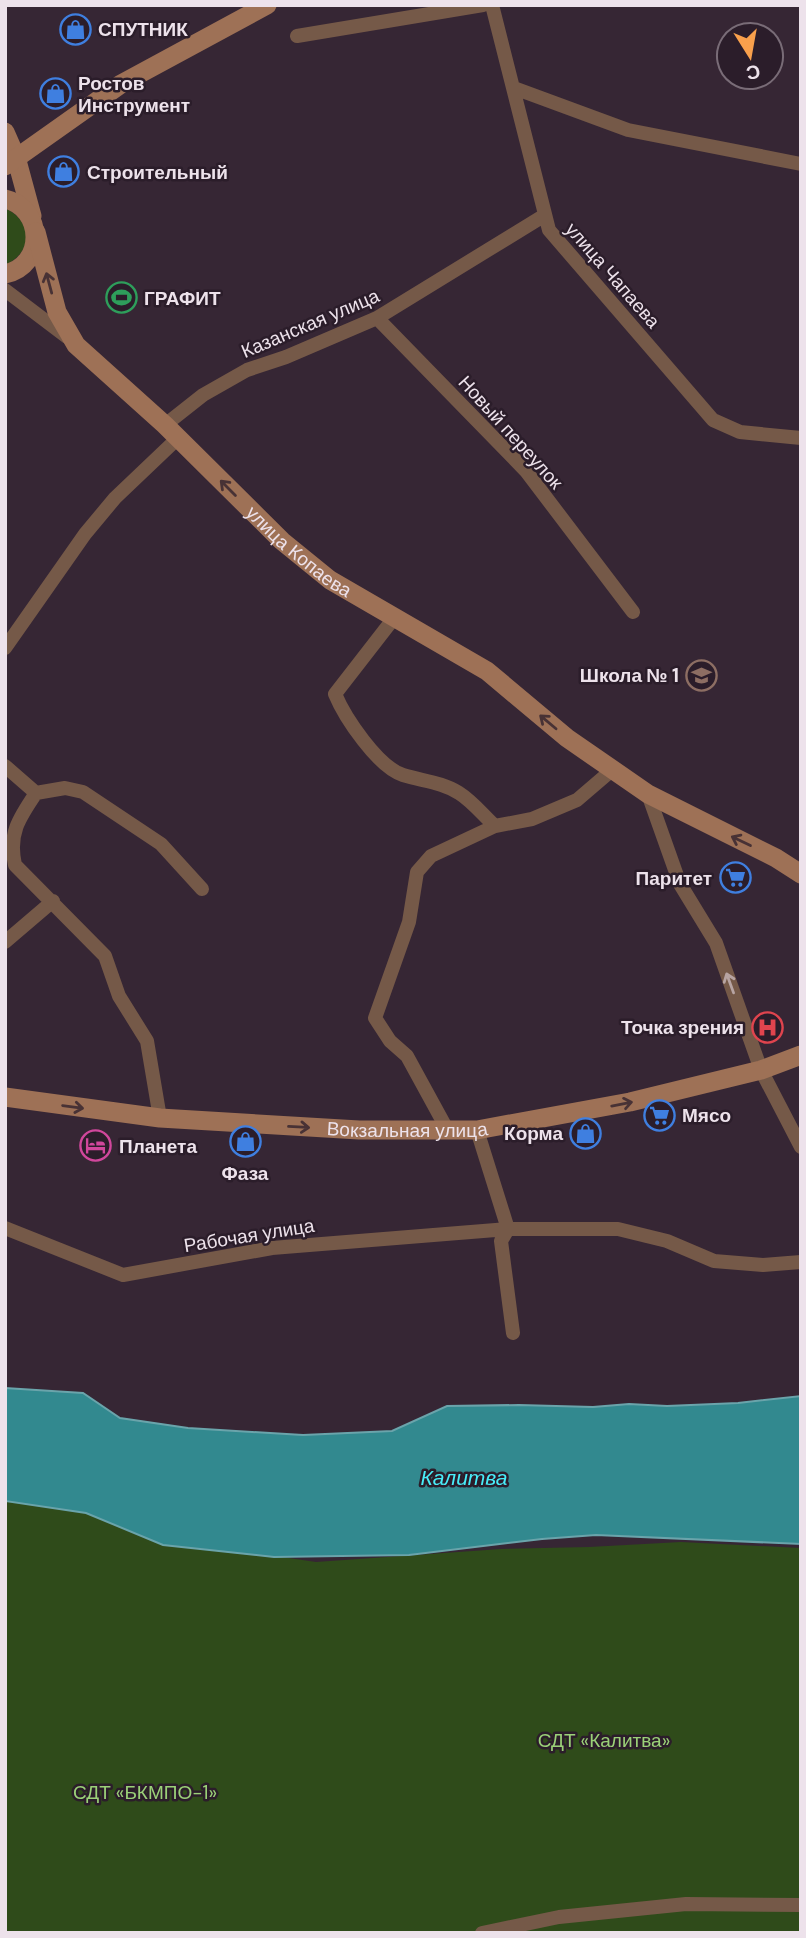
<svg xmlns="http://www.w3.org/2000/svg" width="806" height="1938" viewBox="0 0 806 1938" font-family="'DM Sans',sans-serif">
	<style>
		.green { fill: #2f4b1a }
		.water { fill: #32898f; stroke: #6aa4ab; stroke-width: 2 }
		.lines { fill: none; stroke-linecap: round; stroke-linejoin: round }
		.street { stroke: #755948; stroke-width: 14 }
		.secondary { stroke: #9e7156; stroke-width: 19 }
		.oneway { stroke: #483235 }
		.oneway2 { stroke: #b7a4a2 }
		.labels { text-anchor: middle; stroke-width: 5; stroke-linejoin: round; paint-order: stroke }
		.poi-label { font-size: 19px; font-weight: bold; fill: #ede2eb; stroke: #2b1d2a; text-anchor: start }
		.street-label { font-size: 19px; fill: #ede2eb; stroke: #2b1d2a }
		.park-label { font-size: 19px; fill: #9bd178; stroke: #2b1d2a }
		.water-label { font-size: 21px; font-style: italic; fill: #48edf8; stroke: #2b1d2a }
	</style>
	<rect width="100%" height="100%" fill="#362634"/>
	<path class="green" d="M5 208C33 221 34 252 5 265Z
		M5 1501H37L282 1557 316 1562 501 1549 589 1547 681 1542 801 1548V1933H5Z"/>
	<path class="water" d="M5 1388 83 1393 120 1418 188 1428 303 1435 392 1431 447 1406 519 1405 593 1407 629 1404 667 1406 738 1403 801 1396V1544L596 1535 542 1539 409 1555 274 1557 163 1545 86 1513 5 1501Z"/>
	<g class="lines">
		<path class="street" d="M492 5 549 230 713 420 740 432 801 438
			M297 36 483 5
			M514 88 628 130 801 164
			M5 290 67 337
			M377 318 526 471 633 612
			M165 425 203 395 247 370 286 357 377 318 545 215
			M394 618 335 694C345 718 378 767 403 775 422 781 442 782 459 793 472 801 484 816 495 826
			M5 648 85 534 115 498 178 438
			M5 766 36 793
			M36 793C19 818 8 834 15 865L105 956 119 996 147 1041 160 1118
			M36 793 65 788 83 792 161 844 202 889
			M648 794 680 884 716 943 761 1070 801 1147
			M5 942 53 901
			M477 1130 508 1229 501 1241 513 1333
			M448 1131 407 1056 390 1041 375 1018 409 922 417 872 431 856 495 826 532 819 577 800 612 770
			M5 1228 123 1275 272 1248 508 1229H618L667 1241 714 1261 763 1265 801 1262
			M482 1933 559 1917 686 1904 801 1905"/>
		<g class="secondary">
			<path d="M5 132 16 157 32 216"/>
			<path d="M5 166 121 84 267 5"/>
			<path d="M5 199C44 208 46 265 5 274"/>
			<path id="s1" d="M36 232 57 312 76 345 165 425 282 541 330 580 487 671 567 738 648 794 776 858 801 874"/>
			<path id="s2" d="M5 1097 160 1118 359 1130H477L630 1102 761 1070 801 1055"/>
		</g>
	</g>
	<defs><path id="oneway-shaft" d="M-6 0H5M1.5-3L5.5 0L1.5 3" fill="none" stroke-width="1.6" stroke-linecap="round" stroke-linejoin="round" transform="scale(1.75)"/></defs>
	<g class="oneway">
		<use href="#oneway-shaft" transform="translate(49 283) rotate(-105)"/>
		<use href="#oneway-shaft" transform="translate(228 488) rotate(-135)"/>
		<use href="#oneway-shaft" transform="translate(548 722) rotate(-140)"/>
		<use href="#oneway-shaft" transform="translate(741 841) rotate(-154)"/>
		<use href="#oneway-shaft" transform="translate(622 1104) rotate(-11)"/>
		<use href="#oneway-shaft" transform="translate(73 1107) rotate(8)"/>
		<use href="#oneway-shaft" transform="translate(299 1127) rotate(3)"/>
	</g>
	<use class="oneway2" href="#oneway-shaft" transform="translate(730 983) rotate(-110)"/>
	<defs>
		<symbol id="shop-ring" viewBox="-11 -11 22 22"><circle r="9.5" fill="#2b1d2a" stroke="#3f7fe0" stroke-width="1.5"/><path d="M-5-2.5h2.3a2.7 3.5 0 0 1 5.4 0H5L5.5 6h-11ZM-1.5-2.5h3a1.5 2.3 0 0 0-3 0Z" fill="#3f7fe0"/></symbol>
		<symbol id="stadium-ring" viewBox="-11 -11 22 22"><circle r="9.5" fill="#2b1d2a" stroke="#2e9e5b" stroke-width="1.5"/><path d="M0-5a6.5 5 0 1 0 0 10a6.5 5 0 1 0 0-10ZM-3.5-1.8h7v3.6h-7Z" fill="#2e9e5b"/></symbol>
		<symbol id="school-ring" viewBox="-11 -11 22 22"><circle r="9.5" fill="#2b1d2a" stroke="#8d6e63" stroke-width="1.5"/><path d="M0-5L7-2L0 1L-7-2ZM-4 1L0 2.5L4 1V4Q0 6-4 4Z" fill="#8d6e63"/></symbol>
		<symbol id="supermarket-ring" viewBox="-11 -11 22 22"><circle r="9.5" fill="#2b1d2a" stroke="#3f7fe0" stroke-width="1.5"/><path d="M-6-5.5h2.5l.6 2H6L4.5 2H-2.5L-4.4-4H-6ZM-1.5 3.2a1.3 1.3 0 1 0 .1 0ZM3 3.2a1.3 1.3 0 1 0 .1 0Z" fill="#3f7fe0"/></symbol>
		<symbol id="hospital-ring" viewBox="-11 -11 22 22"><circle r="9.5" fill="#2b1d2a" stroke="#e0444e" stroke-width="1.5"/><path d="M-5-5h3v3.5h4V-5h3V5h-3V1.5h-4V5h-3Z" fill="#e0444e"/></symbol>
		<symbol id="hotel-ring" viewBox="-11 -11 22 22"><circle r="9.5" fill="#2b1d2a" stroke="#d1479c" stroke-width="1.5"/><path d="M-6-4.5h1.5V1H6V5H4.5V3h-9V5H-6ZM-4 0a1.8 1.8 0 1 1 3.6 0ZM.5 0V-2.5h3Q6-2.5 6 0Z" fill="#d1479c"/></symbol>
	</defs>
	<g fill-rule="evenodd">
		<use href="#shop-ring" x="58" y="12" width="35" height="35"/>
		<use href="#shop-ring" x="38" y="76" width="35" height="35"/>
		<use href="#shop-ring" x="46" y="154" width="35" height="35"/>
		<use href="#stadium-ring" x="104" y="280" width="35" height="35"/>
		<use href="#school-ring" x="684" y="658" width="35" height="35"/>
		<use href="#supermarket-ring" x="718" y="860" width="35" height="35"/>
		<use href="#hospital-ring" x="750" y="1010" width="35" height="35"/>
		<use href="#supermarket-ring" x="642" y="1098" width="35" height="35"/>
		<use href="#shop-ring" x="568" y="1116" width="35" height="35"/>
		<use href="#shop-ring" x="228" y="1124" width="35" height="35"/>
		<use href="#hotel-ring" x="78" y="1128" width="35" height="35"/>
	</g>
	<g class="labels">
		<g class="poi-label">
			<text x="98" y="36">СПУТНИК</text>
			<text x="78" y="90">Ростов<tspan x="78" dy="22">Инструмент</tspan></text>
			<text x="87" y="179">Строительный</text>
			<text x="144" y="305">ГРАФИТ</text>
			<text x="679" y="682" text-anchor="end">Школа № 1</text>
			<text x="712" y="885" text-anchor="end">Паритет</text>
			<text x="744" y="1034" text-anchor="end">Точка зрения</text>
			<text x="682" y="1122">Мясо</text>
			<text x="563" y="1140" text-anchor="end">Корма</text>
			<text x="119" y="1153">Планета</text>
			<text x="245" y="1180" text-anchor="middle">Фаза</text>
		</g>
		<g class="street-label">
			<text transform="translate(613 275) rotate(49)" y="7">улица Чапаева</text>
			<text transform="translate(310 323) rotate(-23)" y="7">Казанская улица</text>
			<text transform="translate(511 432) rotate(48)" y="7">Новый переулок</text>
			<text dy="7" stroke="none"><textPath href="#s1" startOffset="425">улица Копаева</textPath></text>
			<text dy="7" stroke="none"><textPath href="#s2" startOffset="404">Вокзальная улица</textPath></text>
			<text transform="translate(249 1235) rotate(-9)" y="7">Рабочая улица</text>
		</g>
		<g class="park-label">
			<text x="604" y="1747">СДТ «Калитва»</text>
			<text x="145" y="1799">СДТ «БКМПО-1»</text>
		</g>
		<g class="water-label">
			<text x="464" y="1485">Калитва</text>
		</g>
	</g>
	<rect width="806" height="1938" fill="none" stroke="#ede2eb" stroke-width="14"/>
	<g transform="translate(750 56) rotate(169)"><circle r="33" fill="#2b1d2a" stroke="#796c77" stroke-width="2"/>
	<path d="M0-5L12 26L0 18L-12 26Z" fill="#f9a04c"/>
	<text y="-10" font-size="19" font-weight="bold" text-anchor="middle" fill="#ede2eb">С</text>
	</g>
</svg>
